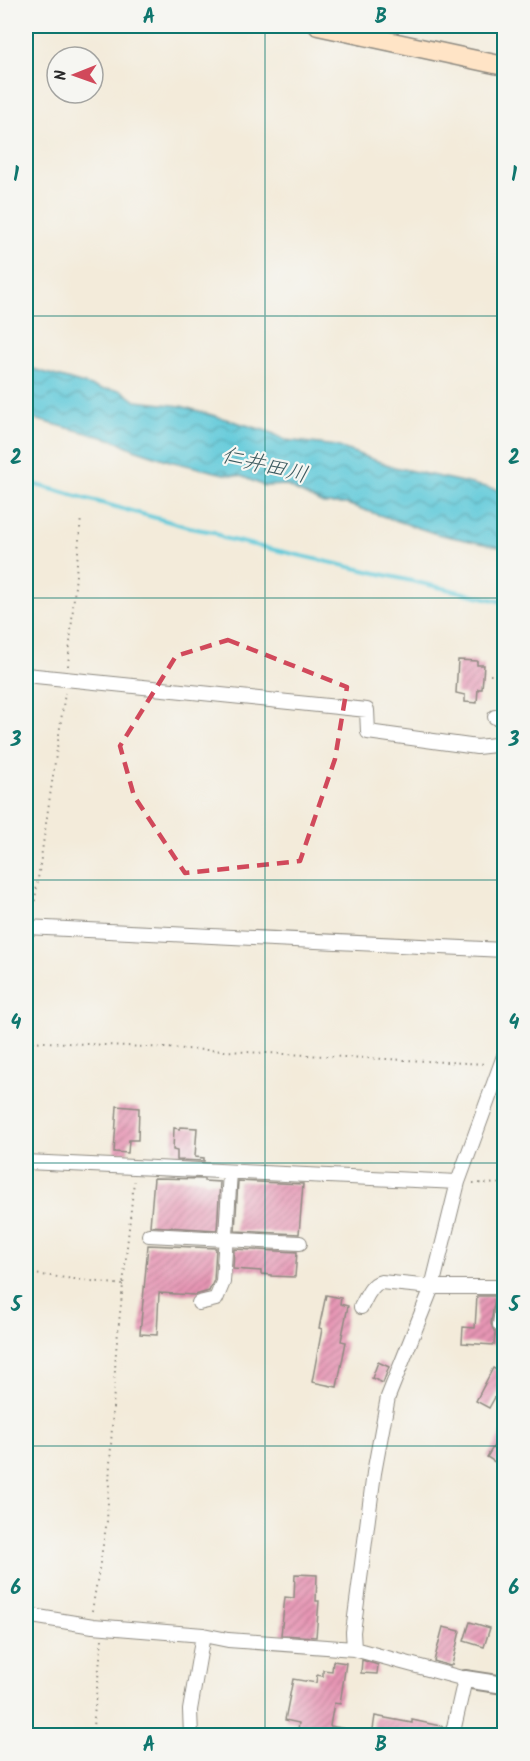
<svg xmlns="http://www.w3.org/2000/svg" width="530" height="1761" viewBox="0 0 530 1761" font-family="Kalam,'Klee One',sans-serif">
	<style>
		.water { fill: url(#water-waves); stroke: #457a82; stroke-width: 1.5 }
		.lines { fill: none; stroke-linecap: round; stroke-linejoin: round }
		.stream { stroke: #5fc9d9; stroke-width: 4 }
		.building { fill: url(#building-hatch) }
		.minor-casing { stroke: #8f8b82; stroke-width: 16 }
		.tertiary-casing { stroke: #8f8b82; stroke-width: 20 }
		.secondary-casing { stroke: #8f8b82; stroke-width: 21 }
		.path { stroke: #8f8b82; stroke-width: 2; stroke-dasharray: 1.5 4.5; stroke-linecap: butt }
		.minor { stroke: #fff; stroke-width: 14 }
		.tertiary { stroke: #fff; stroke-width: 16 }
		.secondary { stroke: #ffe4c6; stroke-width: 18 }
		.marked { fill: none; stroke: #d1495b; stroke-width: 4.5; stroke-dasharray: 12 8; stroke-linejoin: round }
		.grid { fill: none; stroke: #0f766e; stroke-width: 1.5; stroke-opacity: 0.55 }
		.labels { text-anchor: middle; stroke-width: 4.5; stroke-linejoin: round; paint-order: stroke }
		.water-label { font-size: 22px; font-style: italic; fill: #3b5a5f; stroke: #f6f6f2 }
		.neatline { fill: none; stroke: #0f766e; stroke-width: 2 }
		.grid-label { font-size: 20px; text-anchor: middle; font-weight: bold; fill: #0f766e }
	</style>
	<defs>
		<pattern id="water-waves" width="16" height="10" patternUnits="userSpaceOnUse" patternTransform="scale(1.5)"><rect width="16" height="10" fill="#5fc9d9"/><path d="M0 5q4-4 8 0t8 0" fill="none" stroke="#4fa3b0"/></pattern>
		<pattern id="building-hatch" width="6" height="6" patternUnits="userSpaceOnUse" patternTransform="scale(1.5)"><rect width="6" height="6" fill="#e695b4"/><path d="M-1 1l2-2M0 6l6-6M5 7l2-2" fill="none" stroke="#bb7a93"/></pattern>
	</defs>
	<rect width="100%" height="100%" fill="#f6f6f2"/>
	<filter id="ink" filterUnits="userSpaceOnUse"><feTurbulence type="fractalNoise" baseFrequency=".0167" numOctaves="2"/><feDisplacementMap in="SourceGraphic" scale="12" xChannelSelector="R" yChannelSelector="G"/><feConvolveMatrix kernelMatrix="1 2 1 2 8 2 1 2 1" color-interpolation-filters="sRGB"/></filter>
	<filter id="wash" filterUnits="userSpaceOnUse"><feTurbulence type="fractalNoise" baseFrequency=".008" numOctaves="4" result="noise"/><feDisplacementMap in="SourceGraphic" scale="24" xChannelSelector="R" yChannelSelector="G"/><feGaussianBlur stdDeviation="1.35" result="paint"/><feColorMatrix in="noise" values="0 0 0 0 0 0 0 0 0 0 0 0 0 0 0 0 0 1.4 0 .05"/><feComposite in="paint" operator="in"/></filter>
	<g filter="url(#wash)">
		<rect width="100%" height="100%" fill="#f3ebda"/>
		<path class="water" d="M26 367 101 389 121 390 136 401 181 406 270 432 285 440 336 446 394 467 504 491V548L437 534 346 504H323L285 485 264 486 241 476 224 474 170 461 134 449 114 440 26 417Z"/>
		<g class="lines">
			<path class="stream" d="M26 482 196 529 214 532 223 538 504 602"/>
		</g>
		<g id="blocks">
			<path class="building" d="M458 660 477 661V665H484L482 689H478L477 703 465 702V695L456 693Z
				M117 1106 139 1108 138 1140H129L128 1153 114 1152Z
				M180 1127 197 1128 195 1157 204 1158V1161L177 1160V1151L173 1150 174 1128 180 1129Z
				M154 1178 204 1179V1181L220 1182 217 1230 150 1226Z
				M238 1181 303 1184 299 1234 235 1231Z
				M148 1245 216 1248 214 1280 209 1291 195 1295 159 1293 157 1335 140 1334Z
				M234 1249 297 1252 295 1277 271 1276V1275L261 1274V1271L233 1269Z
				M326 1295 341 1298 340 1304 348 1306 341 1341 346 1342 337 1387 312 1382 322 1329 319 1328Z
				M477 1296H495L491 1324 495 1333 494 1345 462 1343 463 1327 475 1328Z
				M378 1362 389 1367 383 1383 372 1378Z
				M493 1368 504 1374V1393L499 1390 489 1408 476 1401Z
				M504 1429V1468L487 1457Z
				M295 1574 317 1575 316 1601H319L316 1637 281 1635 285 1597 294 1598Z
				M470 1622 490 1628 484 1647 464 1641Z
				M443 1627 460 1631 452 1665 450 1666 434 1661Z
				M362 1660 378 1665 377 1674 361 1673Z
				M333 1661 346 1663 340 1704 334 1703 330 1726 353 1730 352 1736H297L299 1723 285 1720 293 1679 316 1683 317 1675 323 1676V1670L332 1671Z
				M375 1716 412 1723V1720L445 1727 443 1736H372Z"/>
		</g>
	</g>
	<g filter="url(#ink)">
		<use href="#blocks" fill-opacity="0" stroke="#8f8b82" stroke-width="1.5"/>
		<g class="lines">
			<defs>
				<path id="minor" d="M26 675 367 710 368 732 477 747 504 744
					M495 717H504
					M26 927 504 950
					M26 1162 458 1182
					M149 1235 300 1243
					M199 1303 216 1299 223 1282 230 1172
					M361 1307C366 1298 371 1284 381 1282L432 1287H504
					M500 1325 504 1293
					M26 1615 93 1626 203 1635 228 1640 354 1649
					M191 1736 190 1710 203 1635
					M452 1736 465 1679 354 1649 353 1632 374 1473 388 1397 432 1287 458 1182 504 1056"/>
				<path id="tertiary" d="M465 1679 504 1685"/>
				<path id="secondary" d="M318 26 504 66"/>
			</defs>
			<use href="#minor" class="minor-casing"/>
			<use href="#tertiary" class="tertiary-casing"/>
			<use href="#secondary" class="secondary-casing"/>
			<path class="path" d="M68 666 81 517
				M490 675H504
				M33 913 65 693
				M26 956 28 939
				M26 1041 486 1064
				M473 1183 504 1184
				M26 1273 123 1285
				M92 1611 107 1521 116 1351 134 1181
				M92 1736 102 1639"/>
			<use href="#minor" class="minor"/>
			<use href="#tertiary" class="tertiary"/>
			<use href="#secondary" class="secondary"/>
		</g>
	</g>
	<path class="marked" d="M228 640 347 687 335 759 300 861 185 873 134 796 120 746 176 656Z"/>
	<path class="grid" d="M265 26V1736M26 316H504M26 598H504M26 880H504M26 1163H504M26 1446H504"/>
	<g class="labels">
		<g class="water-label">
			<text transform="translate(265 464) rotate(14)" y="8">仁井田川</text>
		</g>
	</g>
	<rect width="530" height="1761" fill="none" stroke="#f6f6f2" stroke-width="66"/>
	<g transform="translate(75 75) rotate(269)"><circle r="28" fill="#f6f6f2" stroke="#a5a5a2" stroke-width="1.5"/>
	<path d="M0-4.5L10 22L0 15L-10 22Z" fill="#d1495b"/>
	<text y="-9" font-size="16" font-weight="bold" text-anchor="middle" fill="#2b2b2b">N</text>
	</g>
	<rect x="33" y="33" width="464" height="1695" class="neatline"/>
	<g class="grid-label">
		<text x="149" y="23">A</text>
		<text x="381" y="23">B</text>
		<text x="16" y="181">1</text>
		<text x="514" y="181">1</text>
		<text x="16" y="464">2</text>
		<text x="514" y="464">2</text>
		<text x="16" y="746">3</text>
		<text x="514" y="746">3</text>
		<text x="16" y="1029">4</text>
		<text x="514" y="1029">4</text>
		<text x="16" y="1311">5</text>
		<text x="514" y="1311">5</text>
		<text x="16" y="1594">6</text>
		<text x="514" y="1594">6</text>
		<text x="149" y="1751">A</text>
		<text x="381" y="1751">B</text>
	</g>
</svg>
